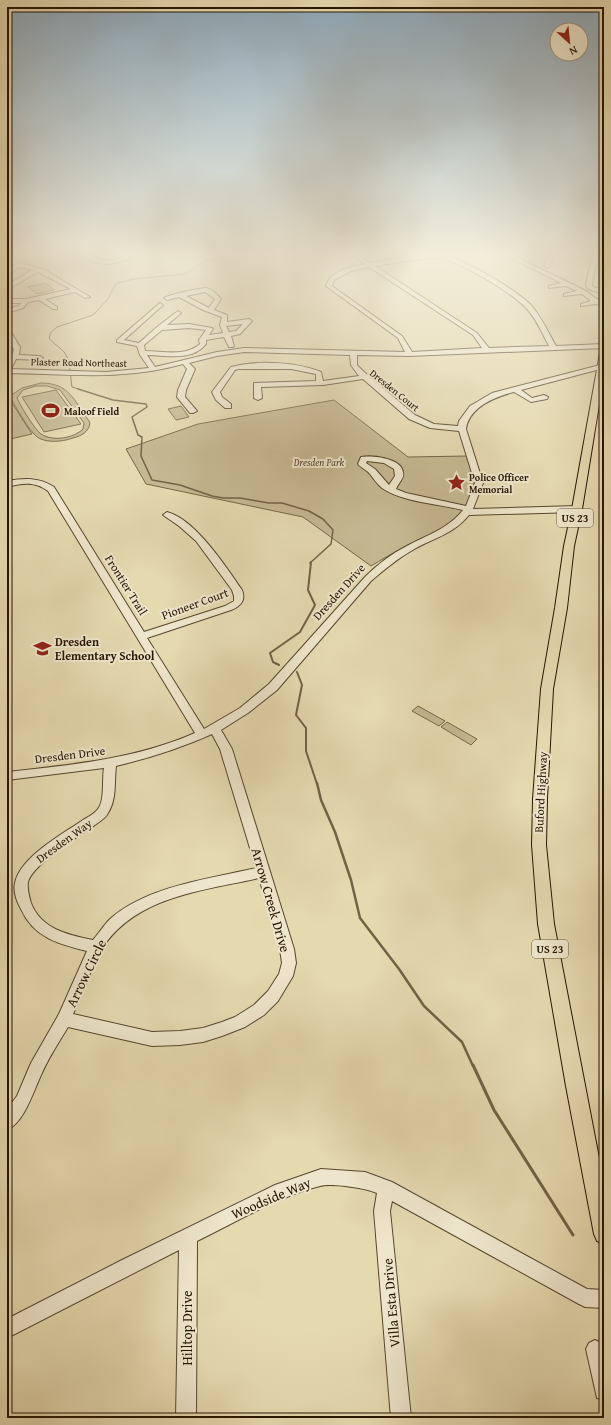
<svg xmlns="http://www.w3.org/2000/svg" width="611" height="1425" viewBox="0 0 611 1425" font-family="'Gentium Book Plus',serif">
	<style>
		.green { fill: #c5b892; stroke: #76664a; fill-rule: evenodd }
		.lines { fill: none; stroke-linecap: round; stroke-linejoin: round }
		.stream-far4 { stroke: #726247; stroke-width: 1 }
		.stream-far3 { stroke: #726247; stroke-width: 1.5 }
		.stream-far2 { stroke: #726247; stroke-width: 2 }
		.stream-far1 { stroke: #726247; stroke-width: 2.5 }
		.stream { stroke: #726247; stroke-width: 3 }
		.minor-casing { stroke: #56462e; stroke-width: 2 }
		.major-casing { stroke: #271502; stroke-width: 2 }
		.minor { fill: #eee6cc; fill-rule: evenodd }
		.major { fill: #e5d9b0; fill-rule: evenodd }
		.labels { text-anchor: middle; stroke-width: 4; stroke-linejoin: round; paint-order: stroke }
		.far-street-label { font-size: 10px; fill: #271502; stroke: #eee6cc }
		.far-poi-label { font-size: 10px; font-weight: bold; fill: #271502; stroke: #eee6cc; text-anchor: start }
		.far-park-label { font-size: 10px; font-style: italic; fill: #56462d; stroke: #eee6cc }
		.shield { fill: #eee6cc; stroke: #63543f; stroke-width: 1 }
		.shield-label { font-size: 11px; font-weight: bold; fill: #271502 }
		.street-label { font-size: 12px; fill: #271502; stroke: #eee6cc }
		.poi-label { font-size: 12px; font-weight: bold; fill: #271502; stroke: #eee6cc; text-anchor: start }
		.near-street-label { font-size: 14px; fill: #271502; stroke: #eee6cc }
	</style>
	<rect width="100%" height="100%" fill="#e5d9b0"/>
	<filter id="stains"><feTurbulence type="fractalNoise" baseFrequency=".005" numOctaves="4"/><feColorMatrix values="0 0 0 0 .2 0 0 0 0 .09 0 0 0 0 .02 0 0 0 .5 -.17"/></filter>
	<radialGradient id="worn" r=".72"><stop offset=".6" stop-color="#630" stop-opacity="0"/><stop offset="1" stop-color="#630" stop-opacity=".3"/></radialGradient>
	<path class="green" d="M46 283 54 290 37 294 28 287Z
		M41 383C69 383 74 400 89 421L90 423C89 432 81 436 73 438 62 442 42 444 34 434 24 423 15 405 7 392V389H10L13 394 22 388ZM36 386H47L60 390 84 423 83 429C74 438 53 442 41 434 35 430 20 405 17 398L23 390Z
		M56 390 81 424 44 432 22 397Z
		M10 400 32 434 10 439 7 434V401Z
		M334 400 408 457 468 456C471 467 476 480 473 492 462 525 429 535 401 549 391 554 381 560 371 566L303 517 146 484 126 449 198 424Z
		M181 406 189 417 176 420 168 409Z
		M418 706 445 721 439 726 412 711Z
		M447 722 477 739 471 745 441 727Z"/>
	<g class="lines">
		<path class="stream-far4" d="M82 390 72 387C70 377 71 360 64 352 59 346 53 344 49 338L51 332 57 327 93 315 108 299 115 285 118 283 134 279 185 274 201 263 231 254"/>
		<path class="stream-far3" d="M78 389 113 400 146 404 147 407 132 417 138 435 142 437 141 456 152 480 180 485 212 496 223 498H240L269 503H282L309 511 323 519 333 530 331 544 310 563"/>
		<path class="stream-far2" d="M279 665 273 662 270 653 300 632 315 605 308 590 311 562
			M297 672 302 685 296 715 306 728V751L317 784"/>
		<path class="stream-far1" d="M317 783 321 800 335 832 351 880 360 918 399 969 424 1006 462 1042 473 1066"/>
		<path class="stream" d="M473 1065 494 1110 573 1235"/>
		<defs>
			<path id="minor" d="M129 254H136C123 264 99 269 86 256L89 254C93 256 96 259 101 260 110 262 121 258 129 254Z
				M350 254H356L371 263C393 260 418 251 440 254 462 257 514 289 530 304 541 316 548 332 556 346L604 344V348L409 356 357 355V365L364 372 415 415 434 424 458 426 459 421 470 406 492 393 604 364V368L521 390 532 398 544 395 548 397 547 399 531 402 514 392C495 397 469 407 466 429L483 483 473 509 577 506 581 509 577 512 469 515C453 535 432 538 411 551 397 559 384 570 371 581L277 690 248 713 221 730 232 749 294 949 296 963 293 976 278 1001 264 1015 245 1027 222 1036 203 1042 180 1045 152 1046 68 1027C59 1042 49 1057 42 1073 34 1089 25 1122 7 1130V1109L17 1096 31 1063 59 1014 87 951C59 944 34 938 21 909 17 902 13 891 15 883 20 857 63 834 83 820 88 817 94 814 98 809 105 801 102 778 104 768L7 780V772C71 765 136 759 195 733L48 491C35 481 22 483 7 487V481C24 478 39 477 54 487L144 632 225 606 234 601V596L232 590 196 541 179 526 163 515 167 512C195 519 226 567 242 590 246 600 241 606 231 610L147 638 204 729 240 708 269 684 365 577C377 565 391 554 407 546 427 535 448 529 463 510 439 504 402 502 382 488 377 484 374 479 370 474 367 470 361 468 358 464L361 457C372 455 401 458 403 472 405 478 398 483 396 489L406 493 466 506 475 483 459 431 430 428 409 419 363 379 323 385 261 387 262 398 258 400 254 398V383L316 381V374L291 369H238L235 370 220 392 222 397 231 404V408H225L216 400 212 392 231 367C257 360 297 362 321 372L323 381 359 376 351 365 350 355 244 352 217 356 189 363 195 369 186 390 185 397 197 411 193 413H190L177 397 178 390 187 369 183 364C123 381 69 374 7 373V364L10 359H7V355H12L14 350 7 335V328L9 329 20 347 19 355 40 356 43 358 40 360 16 359 11 369 106 372 149 368 140 355 137 346 117 342V340L160 303 163 305 162 306 124 340 139 343 157 327 178 311 181 313 180 314 167 325 189 324 212 328 213 329 209 335 223 333 220 325 222 317 203 310 179 297 167 300 164 298C168 295 200 288 206 288 213 289 217 295 221 299L214 310 227 315V322L249 319 252 321 240 334 231 336 234 346 233 347H229L224 337 206 340V344C191 362 167 355 147 355L155 367 217 352 244 348 405 352 398 338 326 286C331 270 350 267 365 264ZM434 257C456 259 512 292 527 309 537 320 542 333 549 346L489 348 477 333 375 266ZM369 267 473 335 482 348 412 352 402 336 332 286 334 280 351 271ZM205 292 215 299 209 308 186 296ZM243 324 236 331 229 332 226 326ZM189 328 206 330 199 340 200 344C185 357 164 351 145 351L144 345 162 330ZM367 461 384 463 394 469 395 476 389 485 375 469 366 463ZM212 734 220 749 256 868C209 879 147 886 110 919 104 925 99 933 93 940 68 935 41 929 31 903 29 896 27 888 28 882 32 865 77 837 92 827 97 823 105 819 108 813 117 799 114 782 116 766 149 758 181 748 212 734ZM259 878 280 949 282 963 279 974 268 991 254 1005 235 1017 222 1022 203 1028 180 1031 152 1032 73 1014C82 995 91 968 101 950 135 896 202 891 259 878Z
				M503 254H510L584 290 597 299 604 302V306L596 304 581 306V304L591 301 582 294 564 296V294L577 291 566 286 549 288V286L561 283Z
				M549 254H555L550 266 547 268 544 266Z
				M592 254H598L592 285 593 287 604 290V294L588 289 586 285Z
				M7 259 45 270 90 297 85 298 75 292 45 299 57 307V309H53L39 300 28 302 23 308 7 313V309L19 306 21 303H7V299H26L71 289 38 272 7 290V285L32 270 20 267 7 275V270L16 265 7 263Z
				M321 1169 365 1172 392 1182 587 1289 604 1290V1308L585 1307 579 1304 392 1201 390 1211 411 1418H391L374 1211 377 1193C365 1188 332 1183 320 1186 279 1196 234 1223 197 1241L196 1418H176L179 1250 7 1338V1319L122 1260 275 1185Z
				M595 1340 601 1343 604 1349V1400L597 1398 586 1349 589 1343Z"/>
			<path id="major" d="M601 347H604V374L582 509 574 546 567 608 553 689 547 799 546 845 554 924 604 1184V1244L597 1241 594 1234 566 1086 538 924 532 845 533 799 541 689 555 608 564 546 572 509Z"/>
		</defs>
		<use href="#minor" class="minor-casing"/>
		<use href="#major" class="major-casing"/>
		<use href="#minor" class="minor"/>
		<use href="#major" class="major"/>
	</g>
	<linearGradient id="sky" x2="0" y2="1"><stop stop-color="#8da8ba"/><stop offset="0.56" stop-color="#f3eedb"/><stop offset="1" stop-color="#f3eedb" stop-opacity="0"/></linearGradient>
	<rect width="611" height="453" fill="url(#sky)"/>
	<defs>
		<symbol id="stadium-bare" viewBox="-9 -9 18 18"><path d="M0-5a6.5 5 0 1 0 0 10a6.5 5 0 1 0 0-10ZM-3.5-1.8h7v3.6h-7Z" fill="#8f2418" stroke="#eee6cc" stroke-width="2.5" paint-order="stroke"/></symbol>
		<symbol id="sight-bare" viewBox="-9 -9 18 18"><path d="M0-6L1.8-2.2L6-1.7L2.9 1.2L3.7 5.4L0 3.3L-3.7 5.4L-2.9 1.2L-6-1.7L-1.8-2.2Z" fill="#8f2418" stroke="#eee6cc" stroke-width="2.5" paint-order="stroke"/></symbol>
		<symbol id="school-bare" viewBox="-9 -9 18 18"><path d="M0-5L7-2L0 1L-7-2ZM-4 1L0 2.5L4 1V4Q0 6-4 4Z" fill="#8f2418" stroke="#eee6cc" stroke-width="2.5" paint-order="stroke"/></symbol>
	</defs>
	<g fill-rule="evenodd">
		<use href="#stadium-bare" x="38" y="398" width="25" height="25"/>
		<use href="#sight-bare" x="444" y="470" width="25" height="25"/>
		<use href="#school-bare" x="30" y="636" width="25" height="25"/>
	</g>
	<g class="labels">
		<g class="far-street-label">
			<text transform="translate(79 362) rotate(1)" y="4">Plaster Road Northeast</text>
			<text transform="translate(395 390) rotate(39)" y="4">Dresden Court</text>
		</g>
		<g class="far-poi-label">
			<text x="64" y="415">Maloof Field</text>
			<text x="469" y="481">Police Officer<tspan x="469" dy="12">Memorial</tspan></text>
		</g>
		<g class="far-park-label">
			<text x="319" y="466">Dresden Park</text>
		</g>
		<g class="shield">
			<rect x="557" y="509" width="36" height="18" rx="3"/>
			<rect x="532" y="940" width="36" height="18" rx="3"/>
		</g>
		<g class="shield-label">
			<text x="575" y="522">US 23</text>
			<text x="550" y="953">US 23</text>
		</g>
		<g class="street-label">
			<text transform="translate(126 585) rotate(58)" y="4">Frontier Trail</text>
			<text transform="translate(339 592) rotate(-48)" y="4">Dresden Drive</text>
			<text transform="translate(195 604) rotate(-20)" y="4">Pioneer Court</text>
			<text transform="translate(70 755) rotate(-7)" y="4">Dresden Drive</text>
			<text transform="translate(541 792) rotate(-87)" y="4">Buford Highway</text>
			<text transform="translate(64 841) rotate(-36)" y="4">Dresden Way</text>
		</g>
		<g class="poi-label">
			<text x="55" y="646">Dresden<tspan x="55" dy="14">Elementary School</tspan></text>
		</g>
		<g class="near-street-label">
			<text transform="translate(271 900) rotate(74)" y="5">Arrow Creek Drive</text>
			<text transform="translate(86 973) rotate(-64)" y="5">Arrow Circle</text>
			<text transform="translate(271 1198) rotate(-23)" y="5">Woodside Way</text>
			<text transform="translate(391 1303) rotate(-95)" y="5">Villa Esta Drive</text>
			<text transform="translate(187 1328) rotate(-90)" y="5">Hilltop Drive</text>
		</g>
	</g>
	<rect width="611" height="1425" fill="none" stroke="#e5d9b0" stroke-width="24"/>
	<rect x="8" y="8" width="595" height="1409" fill="none" stroke="#271502" stroke-width="2"/>
	<rect x="12" y="12" width="587" height="1401" fill="none" stroke="#271502"/>
	<g transform="translate(569 42) rotate(153)"><circle r="19" fill="#eee6cc" stroke="#9e927b"/>
	<path d="M0-3L7 15L0 10L-7 15Z" fill="#8f2418"/>
	<text y="-6" font-size="11" font-weight="bold" text-anchor="middle" fill="#271502">N</text>
	</g>
	<rect width="100%" height="100%" filter="url(#stains)"/>
	<rect width="100%" height="100%" fill="url(#worn)"/>
</svg>
